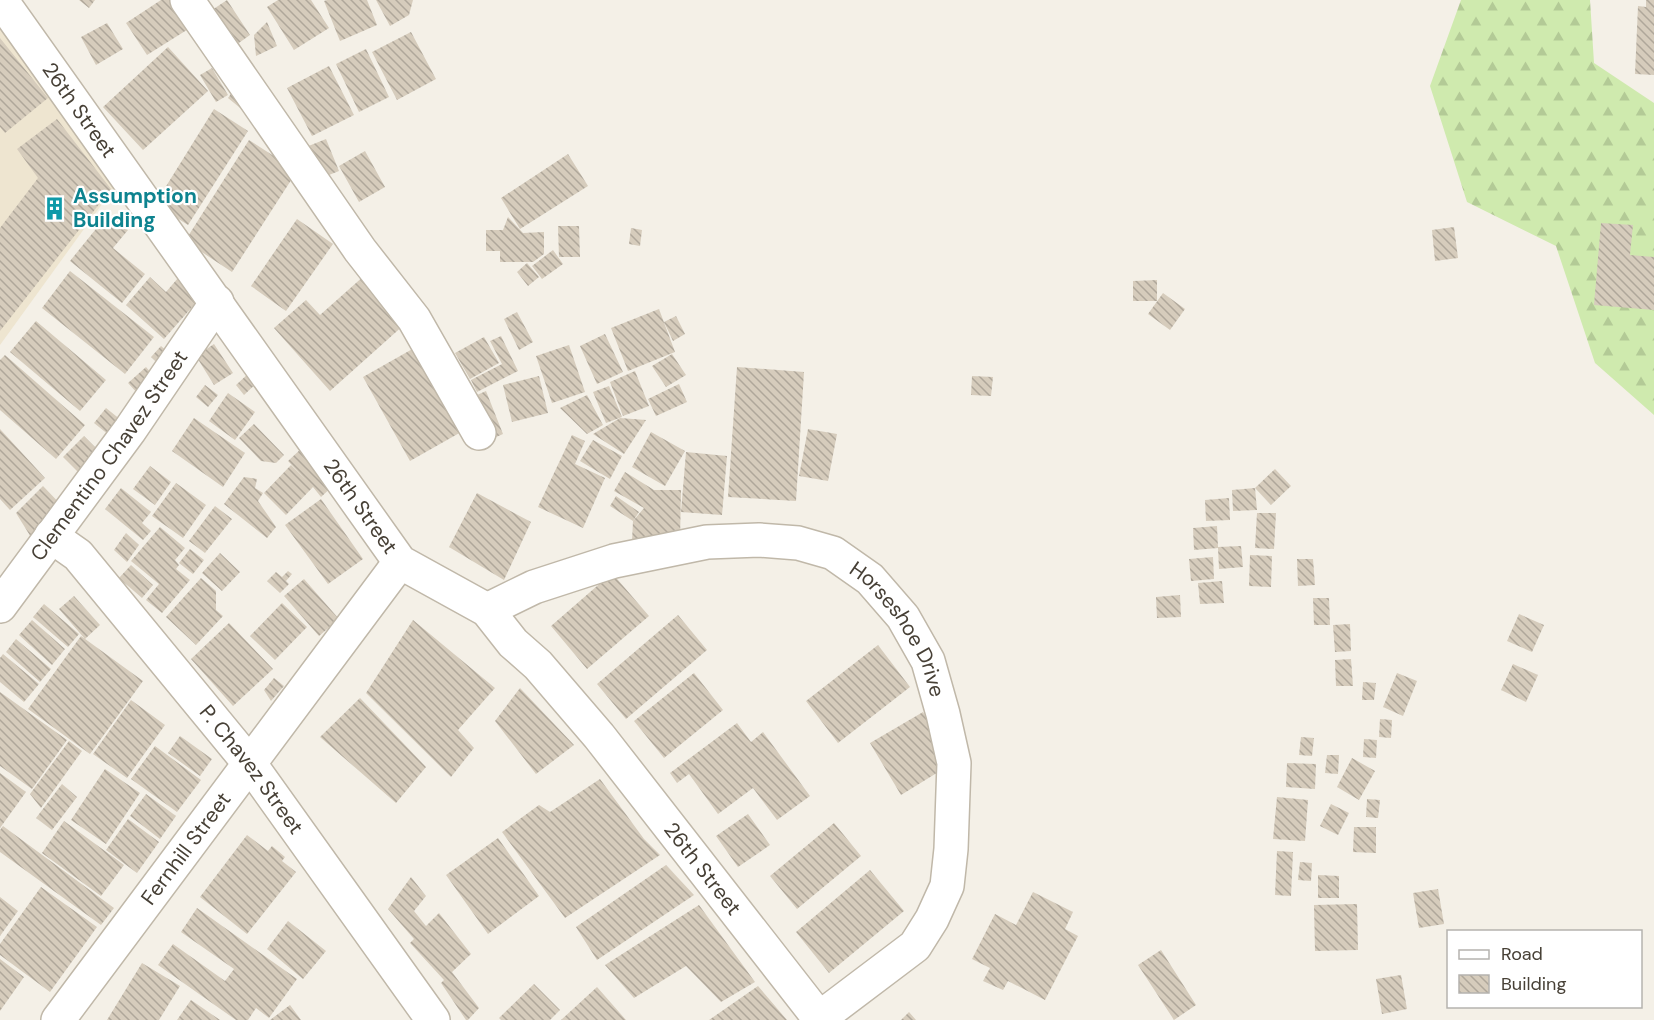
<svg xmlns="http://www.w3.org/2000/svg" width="1654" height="1020" viewBox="0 0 1654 1020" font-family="'DM Sans',sans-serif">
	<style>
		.education { fill: #eee5d0 }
		.forest { fill: url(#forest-firs) }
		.building { fill: url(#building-back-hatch) }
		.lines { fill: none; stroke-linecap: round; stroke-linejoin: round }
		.minor-casing { stroke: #c0b8a9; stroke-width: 36 }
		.minor { stroke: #fff; stroke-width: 33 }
		.labels { text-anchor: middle; stroke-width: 4.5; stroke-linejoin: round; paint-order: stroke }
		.street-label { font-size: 21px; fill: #474036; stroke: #fff }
		.culture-label { font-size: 21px; font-weight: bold; fill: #0d838f; stroke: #fff; text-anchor: start }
	</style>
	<defs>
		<pattern id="forest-firs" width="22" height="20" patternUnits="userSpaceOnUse" patternTransform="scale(1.5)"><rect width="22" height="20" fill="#cfeaae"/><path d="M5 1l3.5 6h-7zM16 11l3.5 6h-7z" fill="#b3ca96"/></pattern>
		<pattern id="building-back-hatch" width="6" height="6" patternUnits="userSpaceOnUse" patternTransform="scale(1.5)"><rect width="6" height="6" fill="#d6ccbc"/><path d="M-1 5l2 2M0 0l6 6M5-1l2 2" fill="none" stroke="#afa79a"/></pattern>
	</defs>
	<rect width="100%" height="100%" fill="#f4f0e7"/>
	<path class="education" d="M0 14 118 182 0 345Z"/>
	<path class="forest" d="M1461 0H1590L1594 63 1654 103V415L1595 363 1556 246 1467 202 1430 86Z"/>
	<path class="building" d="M79 0H95L89 8Z
		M161 0H172L190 28 147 55 126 23Z
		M227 0 250 35 236 45 212 10Z
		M278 0H311L329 28 294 50 267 7Z
		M327 0H367L377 25 340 41 324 1Z
		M376 0H413L409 15 390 26Z
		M1646 0H1654V75L1635 74 1638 6 1646 7Z
		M267 22 277 46 256 56 254 35Z
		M107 23 123 49 96 65 81 37Z
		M411 32 436 79 397 100 372 52Z
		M0 38 48 98 5 133 0 127Z
		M168 47 208 91 143 150 103 107Z
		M366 49 389 97 359 112 336 64Z
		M329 66 354 115 312 136 287 88Z
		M212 68 228 95 216 102 200 75Z
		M237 85 245 112 228 98Z
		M214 109 248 131 188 225 155 204Z
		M57 119 111 189 0 331V228L38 178 17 149Z
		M326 139 339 171 314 181 301 149Z
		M249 140 297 171 232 272 185 241Z
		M365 151 385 187 359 202 339 166Z
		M568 154 588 186 520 229 501 198Z
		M108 214 128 230 113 248 145 274 122 303 70 261Z
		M508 217 523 233 544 232V254L533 262H500V251H486V230H503Z
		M297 219 333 244 286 311 251 286Z
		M1601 223 1633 225 1630 255 1654 257V310L1594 305Z
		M558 226H579L580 257H559Z
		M1454 227 1458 258 1435 261 1432 230Z
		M631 228 642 230 640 246 629 244Z
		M553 250 563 264 542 279 532 266Z
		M383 259 424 307 330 391 274 328 306 300 320 315Z
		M527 263 539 277 528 286 517 272Z
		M70 271 154 337 125 374 42 308Z
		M150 277 166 292 178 278 200 298 164 339 126 305Z
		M1157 280V301H1133V281Z
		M1163 293 1185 309 1170 330 1148 314Z
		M659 309 675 352 628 371 611 328Z
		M517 312 533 342 519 350 504 319Z
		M676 316 685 334 673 341 664 322Z
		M36 321 106 380 80 411 10 352Z
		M605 334 623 372 597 384 580 346Z
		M501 336 518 371 477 392 471 380 502 364 490 341Z
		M484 337 499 363 470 379 455 353Z
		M430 339 477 423 410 461 363 377Z
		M214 344 233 373 214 385 196 356Z
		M569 345 585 392 552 403 536 356Z
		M161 346 176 359 166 371 151 357Z
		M672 354 686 375 666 387 652 366Z
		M5 355 85 425 56 459 0 410V360Z
		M146 367 156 379 139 395 128 383Z
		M737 367 804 372 796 501 728 497Z
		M635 371 649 406 623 416 610 382Z
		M250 372 259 381 244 395 236 385Z
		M539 376 548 413 512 422 503 385Z
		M972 376 993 377 991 396 971 395Z
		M679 384 687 402 656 416 648 399Z
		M205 385 218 395 208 407 196 397Z
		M609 386 622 417 606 423 593 392Z
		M486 391 503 434 485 442 468 399Z
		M228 393 255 412 235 440 209 421Z
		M587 395 603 425 587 434 560 408Z
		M106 408 121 420 109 435 94 423Z
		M194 418 245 453 223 487 172 451Z
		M620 418 646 420 624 454 593 434Z
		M254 424 284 455 276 463 261 461 239 438Z
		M0 429 45 478 10 510 0 499Z
		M808 429 837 434 828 481 799 476Z
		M651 432 685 451 665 486 632 467Z
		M572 435 585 441 575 464 605 478 583 528 538 507Z
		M84 436 101 453 80 474 63 457Z
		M593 440 622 456 610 479 580 461Z
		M303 447 336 483 321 497 313 487 286 515 264 493 291 465 307 481 288 461Z
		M686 452 727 456 722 515 681 512Z
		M150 466 171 482 155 505 133 489Z
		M1275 469 1291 486 1271 505 1255 488 1257 510 1233 511 1232 490 1255 488Z
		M625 472 654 490H681L680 542 632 541 633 521 644 508 614 491Z
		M244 477 257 479 255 488 263 493 258 501 276 527 267 538 224 504Z
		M176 483 206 505 183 538 152 516Z
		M43 486 66 510 34 542 16 513Z
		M121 488 151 512 142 523 151 531 143 540 105 509Z
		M477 493 531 522 504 580 449 547Z
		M616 496 639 512 633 521 610 506Z
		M1229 498 1230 520 1206 521 1205 500Z
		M321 499 363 559 328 584 285 525Z
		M215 506 232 519 205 553 189 541Z
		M1257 513H1276L1274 549 1255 548Z
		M1217 526 1218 547 1241 546 1243 567 1219 569 1218 548 1194 550 1193 528Z
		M160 527 185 548 175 560 179 565 176 569 190 580 162 613 146 600 159 584 131 561Z
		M126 533 139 545 127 562 114 550Z
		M190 549 204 560 193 574 179 563Z
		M220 553 240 572 222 591 202 573Z
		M1250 555 1272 556 1271 587 1249 586Z
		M1213 557 1214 579 1191 581 1189 559Z
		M1297 559H1313L1315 585 1298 586Z
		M131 565 153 585 142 598 119 578Z
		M288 571 292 574 286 581 289 584 280 593 267 581 276 572 282 577Z
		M612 573 649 616 587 669 551 626Z
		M201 578 216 591V610L223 616 196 645 166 617Z
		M304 579 339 619 319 636 284 596Z
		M1222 581 1224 603 1200 604 1198 583Z
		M1180 595 1181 617 1157 618 1156 597Z
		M74 596 100 625 85 639 59 609Z
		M1313 598H1329L1330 625H1314Z
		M282 603 307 627 275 660 250 636Z
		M44 604 79 634 68 647 33 617Z
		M1519 614 1544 625 1532 652 1507 641Z
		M678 615 707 650 626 719 597 684Z
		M32 620 65 649 52 665 19 635Z
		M413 620 495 688 458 730 474 748 451 777 366 693Z
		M229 623 273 669 233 706 191 659Z
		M1350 624 1351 651 1335 652 1333 625Z
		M81 636 143 681 90 754 28 709Z
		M16 639 51 669 40 682 6 652Z
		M878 645 910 687 838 743 806 701Z
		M3 654 39 684 24 702 0 682V658Z
		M1351 659 1353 686H1336L1335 660Z
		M1513 664 1538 675 1526 702 1501 690Z
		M694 673 723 710 664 758 634 721Z
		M1397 673 1417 681 1403 716 1383 707Z
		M274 678 284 686 271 701 264 690Z
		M1363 682 1376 683 1374 700H1362Z
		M520 688 574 745 536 774 495 721Z
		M0 692 67 740 32 789 0 766Z
		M360 698 426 767 396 803 320 737Z
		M131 700 165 725 127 778 93 754Z
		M923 712 953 763 901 795 870 743Z
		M1380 719 1392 720 1391 738 1379 737Z
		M737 723 751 742 763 732 810 796 777 820 753 788 718 814 689 774 677 783 670 773Z
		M180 736 212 759 200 776 168 753Z
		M1301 737 1314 738 1312 756 1299 755Z
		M1364 739 1377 740 1376 758 1363 757Z
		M69 741 82 751 41 808 30 794Z
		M155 746 201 780 177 812 131 779Z
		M1327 755H1339L1338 774 1325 773Z
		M1352 758 1375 771 1359 800 1337 787Z
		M1287 763 1316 764 1315 789 1286 787Z
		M105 769 140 793 106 844 71 820Z
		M0 773 26 792 0 828Z
		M600 779 644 839 660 855 565 918 502 832 539 805 550 812Z
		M62 784 77 797 52 830 36 818Z
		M146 794 176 816 160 839 130 816Z
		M1277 797 1308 800 1305 841 1273 839Z
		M1367 799 1380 800 1378 818 1366 817Z
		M1331 804 1349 813 1338 835 1320 826Z
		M748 814 770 845 738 867 716 836Z
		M128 819 159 842 137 873 106 850Z
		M64 821 124 865 101 896 42 853Z
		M834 823 861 856 797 909 770 876Z
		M3 826 114 908 101 925 0 852V830Z
		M1354 827H1376V853L1353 852Z
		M247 835 268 851 272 846 285 857 282 861 296 872 247 934 200 897Z
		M498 838 539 896 488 934 446 875Z
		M1277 851 1293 852 1291 896 1275 895Z
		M1300 862 1312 863 1311 881 1298 880Z
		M666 865 694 895 597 960 576 927Z
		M870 870 904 911 829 973 796 932Z
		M1318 875 1339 876V898H1318Z
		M411 877 426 896 414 911 426 926 439 913 471 954 452 972 479 1008 468 1020H466L441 983 444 980 410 943 414 939 388 909Z
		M41 887 97 927 50 992 0 955V944Z
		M1438 889 1444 924 1419 928 1413 893Z
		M1033 892 1073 912 1065 929 1078 936 1045 1000 1008 981 1003 990 983 981 990 968 972 959 995 914 1016 925Z
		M0 897 18 911 0 936Z
		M1357 904 1358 950 1315 951 1314 905Z
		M699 905 755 982 721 1002 686 966 634 998 605 965Z
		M197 908 297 979 269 1018 256 1008 248 1020H236L158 965 173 944 225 981 234 969 181 932Z
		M288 921 326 951 303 979 267 949Z
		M1161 950 1196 1005 1174 1020 1138 965Z
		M0 959 24 977 0 1011Z
		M142 963 180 986 159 1020H107Z
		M1401 975 1407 1009 1382 1014 1376 979Z
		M534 984 560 1010 550 1020H501L499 1018Z
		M758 986 787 1020H709Z
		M597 987 626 1020H561Z
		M191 1000 220 1020H177Z
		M290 1005 301 1020H270Z
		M909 1012 916 1020H901Z"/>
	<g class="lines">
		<defs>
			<g id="minor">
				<path id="s1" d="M1 0 400 562 487 610 513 643 538 665 599 736 819 1018"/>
				<path d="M187 0 360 250 414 319 479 433"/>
				<path id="s2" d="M51 536 78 555 250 764 433 1020"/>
				<path id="s3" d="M0 606 130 430 217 302"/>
				<path id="s4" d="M487 610 534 587 614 561 707 542 759 540 798 543 833 553 870 579 903 617 928 661 943 714 954 763 951 849 947 886 932 919 915 946 817 1020"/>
				<path id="s5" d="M58 1020 400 562"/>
			</g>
		</defs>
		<use href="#minor" class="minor-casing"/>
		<use href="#minor" class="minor"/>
	</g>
	<defs>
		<symbol id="building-bare" viewBox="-9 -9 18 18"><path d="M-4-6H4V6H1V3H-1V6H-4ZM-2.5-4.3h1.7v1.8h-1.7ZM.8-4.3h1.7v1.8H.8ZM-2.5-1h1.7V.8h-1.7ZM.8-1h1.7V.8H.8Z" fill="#0f9aa8" stroke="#fff" stroke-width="2.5" paint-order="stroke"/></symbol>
	</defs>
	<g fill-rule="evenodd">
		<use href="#building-bare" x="38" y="192" width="33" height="33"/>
	</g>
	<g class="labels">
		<g class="street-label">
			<text dy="7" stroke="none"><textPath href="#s1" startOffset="135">26th Street</textPath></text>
			<text dy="7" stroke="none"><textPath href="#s3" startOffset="186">Clementino Chavez Street</textPath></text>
			<text dy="7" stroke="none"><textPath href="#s1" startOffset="621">26th Street</textPath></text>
			<text dy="7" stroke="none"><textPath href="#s4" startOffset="462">Horseshoe Drive</textPath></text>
			<text dy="7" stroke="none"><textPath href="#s2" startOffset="309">P. Chavez Street</textPath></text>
			<text dy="7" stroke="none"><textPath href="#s5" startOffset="214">Fernhill Street</textPath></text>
			<text dy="7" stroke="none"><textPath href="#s1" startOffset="1126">26th Street</textPath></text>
		</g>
		<g class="culture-label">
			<text x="73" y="203">Assumption<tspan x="73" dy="24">Building</tspan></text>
		</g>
	</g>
	<rect x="1447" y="930" width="195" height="78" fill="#ffffff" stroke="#b5b3af" stroke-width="1.5"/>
	<rect x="1459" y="950" width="30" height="9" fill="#ffffff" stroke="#b5b3af" stroke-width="1.5"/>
	<text x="1501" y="960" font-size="18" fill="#474036">Road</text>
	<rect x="1459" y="975" width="30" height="18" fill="url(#building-back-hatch)" stroke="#b5b3af" stroke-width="1.5"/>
	<text x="1501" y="990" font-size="18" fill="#474036">Building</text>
</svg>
